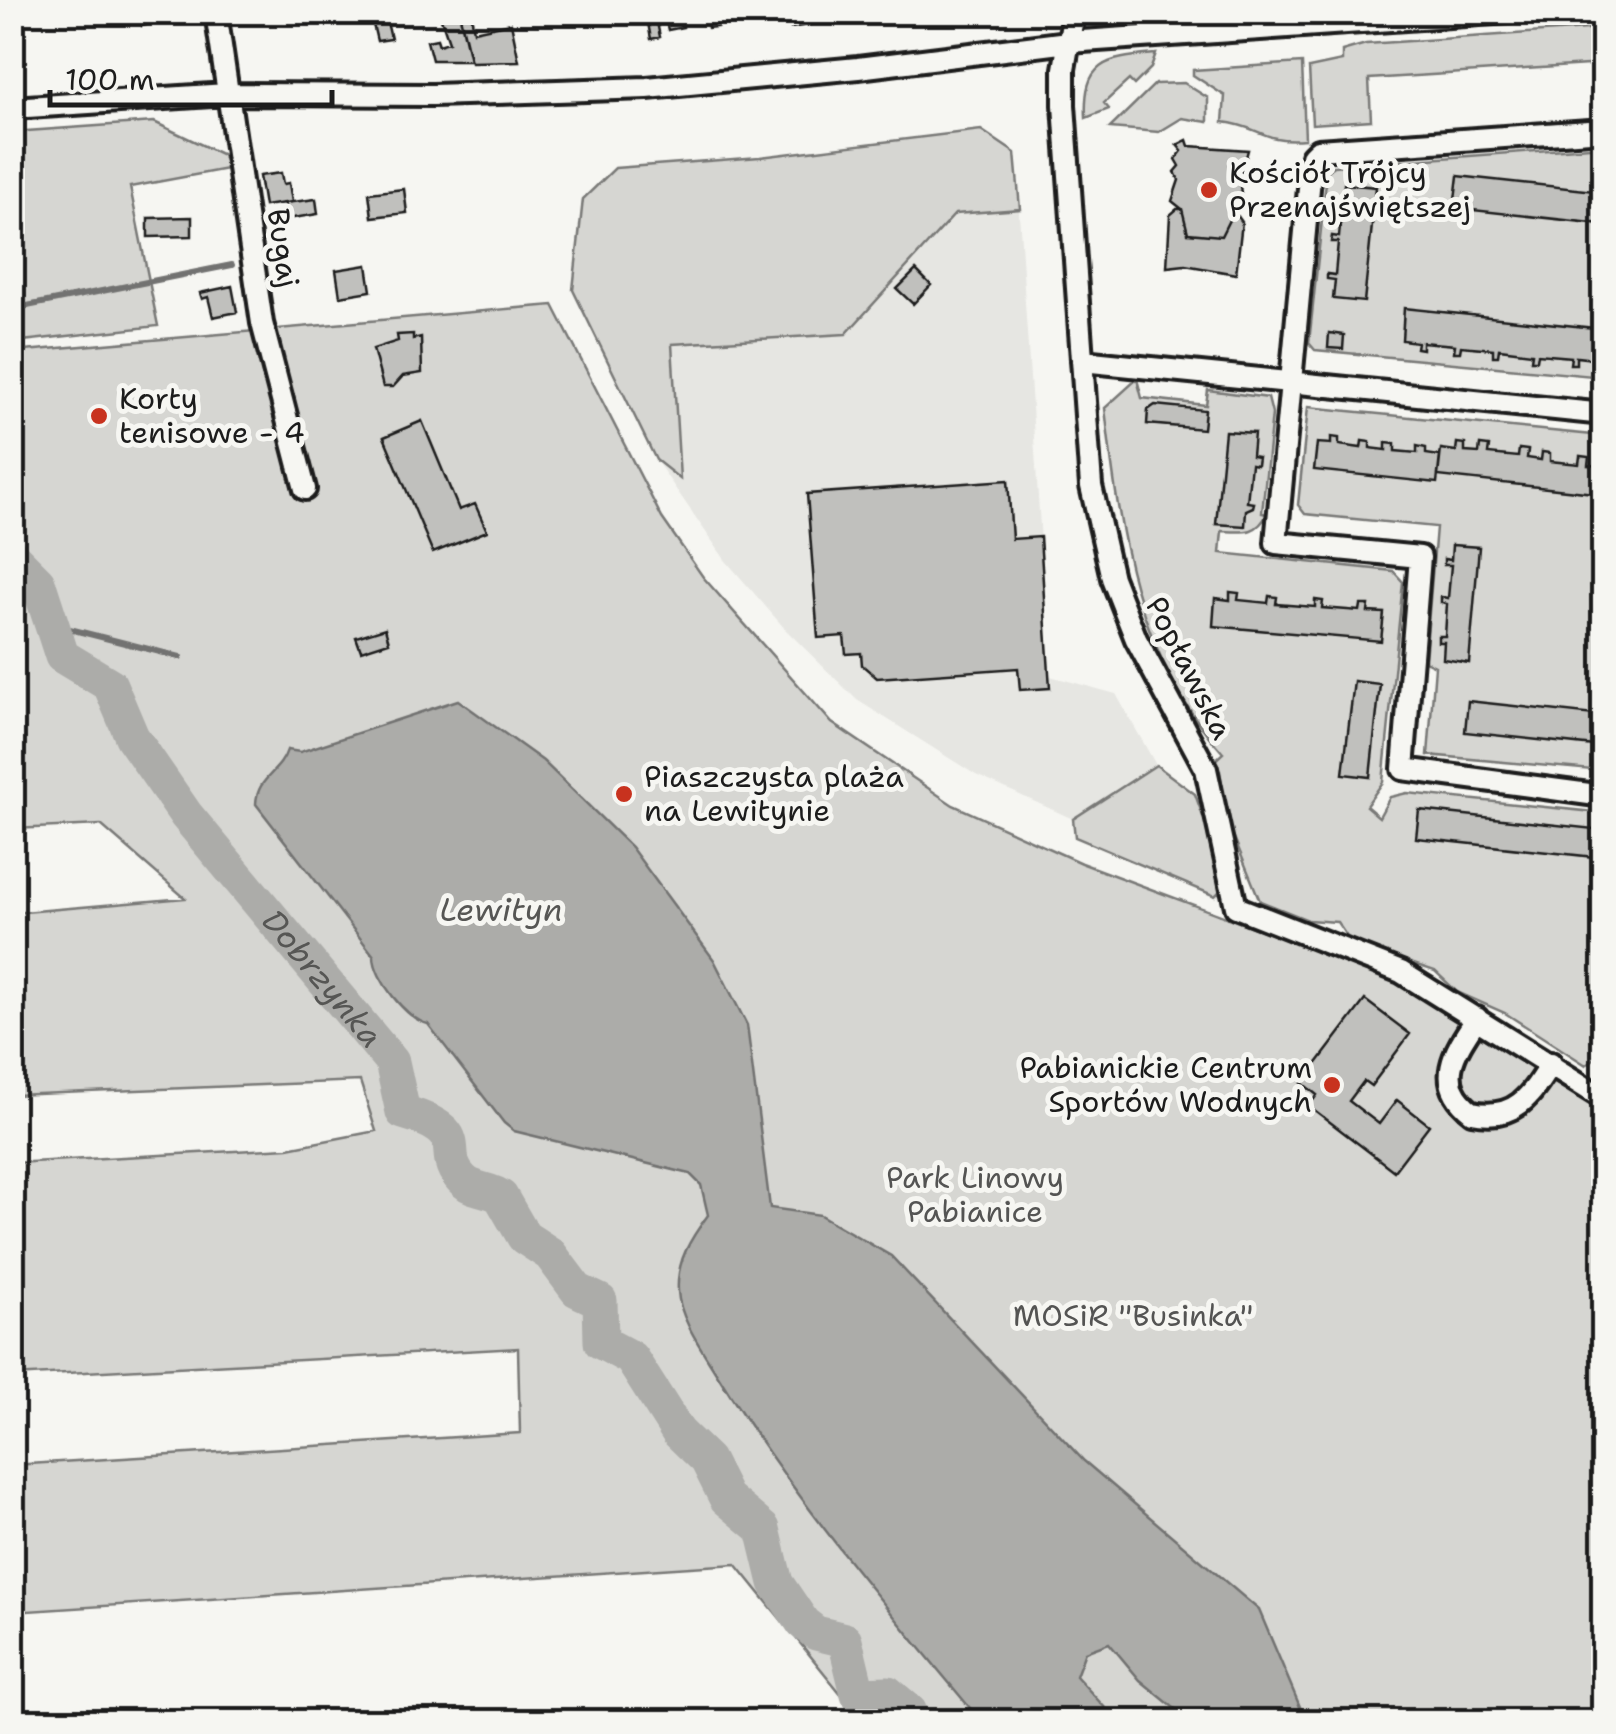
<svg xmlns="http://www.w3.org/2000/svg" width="1616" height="1734" viewBox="0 0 1616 1734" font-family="'Shantell Sans',sans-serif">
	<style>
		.built { fill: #e6e6e2 }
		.green { fill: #d6d6d2; stroke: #797977; stroke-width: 2.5 }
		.water { fill: #acaca9; stroke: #727271; stroke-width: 2.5 }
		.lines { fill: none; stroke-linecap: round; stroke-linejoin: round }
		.stream { stroke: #727271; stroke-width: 6 }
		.river { stroke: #acaca9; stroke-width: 35 }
		.building { fill: #c0c0bd; stroke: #1c1c1c; stroke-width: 2.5 }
		.minor-casing { stroke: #1c1c1c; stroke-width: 28 }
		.minor { stroke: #f6f6f2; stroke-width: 20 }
		.poi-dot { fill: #c8321e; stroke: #f6f6f2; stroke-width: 4 }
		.labels { text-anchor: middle; stroke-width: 10; stroke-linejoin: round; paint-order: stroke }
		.poi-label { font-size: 30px; fill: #1c1c1c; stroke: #f6f6f2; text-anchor: start }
		.street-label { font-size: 30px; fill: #1c1c1c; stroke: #f6f6f2 }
		.park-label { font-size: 30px; fill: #545453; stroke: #f6f6f2 }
		.water-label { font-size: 32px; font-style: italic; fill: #565654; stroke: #f6f6f2 }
	</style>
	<rect width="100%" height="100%" fill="#f6f6f2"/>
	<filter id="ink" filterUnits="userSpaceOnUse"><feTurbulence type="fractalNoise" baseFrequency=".01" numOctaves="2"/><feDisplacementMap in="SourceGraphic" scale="20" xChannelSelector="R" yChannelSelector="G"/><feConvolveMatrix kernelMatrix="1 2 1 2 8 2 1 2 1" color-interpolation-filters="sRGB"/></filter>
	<g filter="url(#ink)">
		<path class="built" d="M981 130 1015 153 1050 676 1116 694 1156 765 1073 819 976 775 857 700 786 630 726 561 655 459 573 290 583 199 615 168 760 157Z"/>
		<path class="green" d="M1603 28V64L1369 79 1371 120 1312 124 1309 68 1342 61V51L1366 44Z
			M1156 54 1151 68 1134 85 1129 80 1104 103 1109 109 1086 118C1083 60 1106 59 1156 54Z
			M1302 63 1305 139C1262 143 1260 126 1223 122L1225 96 1193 75V70Z
			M1184 83 1208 98V122L1182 118 1159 132 1110 128 1155 84Z
			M154 122 223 155 227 169 130 187 158 326 13 342V132Z
			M981 130 1015 153 1020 209 955 214 846 334 672 344 680 479 656 460 573 290 583 199 615 168 760 157Z
			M1603 146V377L1315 350 1309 343 1327 172 1333 166Z
			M553 305 662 518 703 577 832 723 953 805 1081 863 1400 982 1569 1078 1603 1115V1721H863L736 1564 13 1612V1465L520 1433 518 1348 13 1376V1163L288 1148 376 1131 360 1081 13 1095V913L185 898 101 825 13 829V352Z
			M1137 379 1142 398 1206 405 1208 390 1268 398 1272 414 1262 513 1267 514C1257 535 1243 532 1222 531L1220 553 1393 571 1403 582 1383 782 1366 806 1379 817 1390 797 1407 793 1603 813V1052L1586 1065 1505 1013 1457 992 1435 971 1351 943 1337 922 1308 920 1260 901 1228 823 1220 771 1211 764 1223 753C1136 658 1119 530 1105 408Z
			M1308 407 1603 436V771L1428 755 1435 666 1425 661 1436 527 1305 514 1298 505Z
			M1156 765 1195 794 1218 858 1221 890 1215 896 1075 837 1073 819Z"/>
		<path class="water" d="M458 700 543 761 631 847 714 960 747 1025 770 1208 820 1215 891 1256 1084 1461 1259 1610 1306 1721H1190L1140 1680 1109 1643 1085 1652 1076 1676 1117 1721H981C888 1610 793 1498 717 1374 703 1351 679 1318 678 1291 676 1261 691 1238 708 1215L701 1185 690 1174 514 1131 504 1123 428 1024C406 1019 374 978 374 956L256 804C257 777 280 773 287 750L300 752Z"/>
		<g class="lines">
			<path class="stream" d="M12 309 232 265
				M50 624 180 657"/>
			<path class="river" id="s1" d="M12 556 38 582 62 656 110 685 132 737 186 815 392 1062 403 1112C479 1134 432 1153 465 1182 474 1190 491 1189 501 1197L524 1237 550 1254 577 1290 600 1301 601 1342 631 1358 678 1432 707 1460 726 1498 763 1529 776 1583 803 1623 816 1633 845 1640 858 1694 888 1693 909 1711 906 1722"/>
		</g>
		<path class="building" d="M138 12H178L179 17 142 26Z
			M459 12 470 60H432L427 41 437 39 439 45 449 42 439 13Z
			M646 12H655L660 37 651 39Z
			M680 12 683 27 668 30 664 13Z
			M705 12H714L717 27 708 28Z
			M789 12H815L818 23 791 28Z
			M385 13 391 39 377 41 371 16Z
			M471 14 474 31 511 23 519 61 471 62 460 16Z
			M1187 140 1189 146 1248 150 1242 172 1245 180 1240 186 1243 208 1232 214 1221 236 1188 233 1182 209 1172 201 1179 180 1175 172 1180 166 1176 159 1182 151 1177 145Z
			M281 173 283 184 289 183 292 202 264 206 259 176Z
			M1458 176 1604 192 1602 224 1454 208Z
			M1344 184 1376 187 1364 302 1333 299 1335 280 1327 279V274L1335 275 1338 242H1331L1332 236 1339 237 1342 203H1334L1335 197H1343Z
			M404 189 407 213 372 217 369 193Z
			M316 199 318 214 287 219 285 203Z
			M1177 209H1182L1188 233 1221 236 1232 214 1237 215 1242 222 1236 274 1185 265 1167 267 1170 215Z
			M192 217V236L148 237V218Z
			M367 265 371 291 340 296 336 270Z
			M916 270 931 285 913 304 897 289Z
			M232 286 237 312 213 317 208 297 202 299 200 293Z
			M1404 308 1604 329V360L1576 357V364H1570L1571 357 1538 354 1537 360H1531L1532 353 1499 349 1498 356H1493V349L1461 346 1460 352H1454L1455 345 1422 342V349L1416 348 1417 342 1402 340Z
			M1329 333 1344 335 1343 349 1328 348Z
			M413 334V339L421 337 422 373 403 376 393 387H383L373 349 398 341 397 335Z
			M1155 405 1205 410 1203 429 1147 424 1148 410Z
			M422 421 459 510 475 504 487 531 433 553 384 437Z
			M1225 431 1254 433 1252 456 1258 457 1257 465 1251 464 1247 502 1254 503 1253 507 1246 510 1245 526 1216 524Z
			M1331 437 1339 438V445L1361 448 1362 441 1370 442V448L1386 450V443L1395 444V451L1417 453V446L1426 448V454L1440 456 1437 483 1314 470 1317 443 1331 444Z
			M1457 443 1465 444V452L1479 453 1480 445 1489 446 1488 454 1518 457 1519 449 1528 450 1527 458 1541 460 1542 452 1550 453V461L1579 464 1580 456 1589 457 1588 465 1602 466 1604 459V494L1438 476 1441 449 1456 451Z
			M1008 480 1012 539 1040 537 1050 688 1020 690 1018 668 877 678 862 665 861 653 846 654 844 636 818 638 807 494Z
			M1452 545 1479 547 1469 663 1443 659 1444 642H1438V636H1445L1447 604 1441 603V597L1448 598 1451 565H1444V559L1451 560Z
			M1230 592 1239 593 1238 600 1268 603 1269 596 1277 597 1276 604 1315 607V600L1323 601 1322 608 1360 611 1361 605H1369L1368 612 1384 613 1381 641 1213 626 1215 598 1230 600Z
			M385 628 389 642 361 651 356 637Z
			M1354 681 1380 684 1370 777 1343 774Z
			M1468 701 1604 716V747L1465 732Z
			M1419 810 1604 830V858L1416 838Z
			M1365 1000 1410 1034 1371 1086 1364 1081 1349 1101 1379 1124 1397 1100 1429 1125 1394 1171 1309 1106 1317 1095 1302 1083Z"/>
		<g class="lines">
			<defs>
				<path id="minor" d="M216 12 262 323 305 489
					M1074 12 1064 69V105L1091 486 1112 578 1136 639 1206 769 1236 907 1401 972 1604 1099
					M12 108 227 94 433 95 647 88 858 68 1068 42 1509 12
					M1604 130 1318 150 1312 156 1276 543 1420 557 1403 769 1604 796
					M1082 361 1604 414
					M1477 1018C1455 1051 1433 1082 1472 1112 1515 1121 1531 1096 1551 1063"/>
			</defs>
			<use href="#minor" class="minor-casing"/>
			<use href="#minor" class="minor"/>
		</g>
	</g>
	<g class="poi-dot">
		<circle cx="1209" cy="190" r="10"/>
		<circle cx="99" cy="416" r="10"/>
		<circle cx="624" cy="794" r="10"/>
		<circle cx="1332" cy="1085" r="10"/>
	</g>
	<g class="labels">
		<g class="poi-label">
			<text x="1229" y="183">Kościół Trójcy<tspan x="1229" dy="34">Przenajświętszej</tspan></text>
			<text x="119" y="409">Korty<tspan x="119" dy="34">tenisowe - 4</tspan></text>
			<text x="644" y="787">Piaszczysta plaża<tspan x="644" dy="34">na Lewitynie</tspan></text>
			<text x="1312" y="1078" text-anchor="end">Pabianickie Centrum<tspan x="1312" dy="34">Sportów Wodnych</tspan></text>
		</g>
		<g class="street-label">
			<text transform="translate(283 248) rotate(82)" y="10">Bugaj</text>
			<text transform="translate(1189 668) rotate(63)" y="10">Popławska</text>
		</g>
		<g class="park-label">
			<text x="975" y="1188">Park Linowy<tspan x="975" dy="34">Pabianice</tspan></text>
			<text x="1133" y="1326">MOSiR "Businka"</text>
		</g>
		<g class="water-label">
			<text x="501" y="921">Lewityn</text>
			<text dy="11" stroke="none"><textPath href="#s1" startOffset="535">Dobrzynka</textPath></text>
		</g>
	</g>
	<rect width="1616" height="1734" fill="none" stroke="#f6f6f2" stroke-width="50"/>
	<rect x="25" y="25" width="1566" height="1684" fill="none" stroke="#1c1c1c" stroke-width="4" filter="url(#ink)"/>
	<path d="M50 90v15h282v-15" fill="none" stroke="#1c1c1c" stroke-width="5"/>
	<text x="65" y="90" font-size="30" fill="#1c1c1c" stroke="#f6f6f2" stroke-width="8" paint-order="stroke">100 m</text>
</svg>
